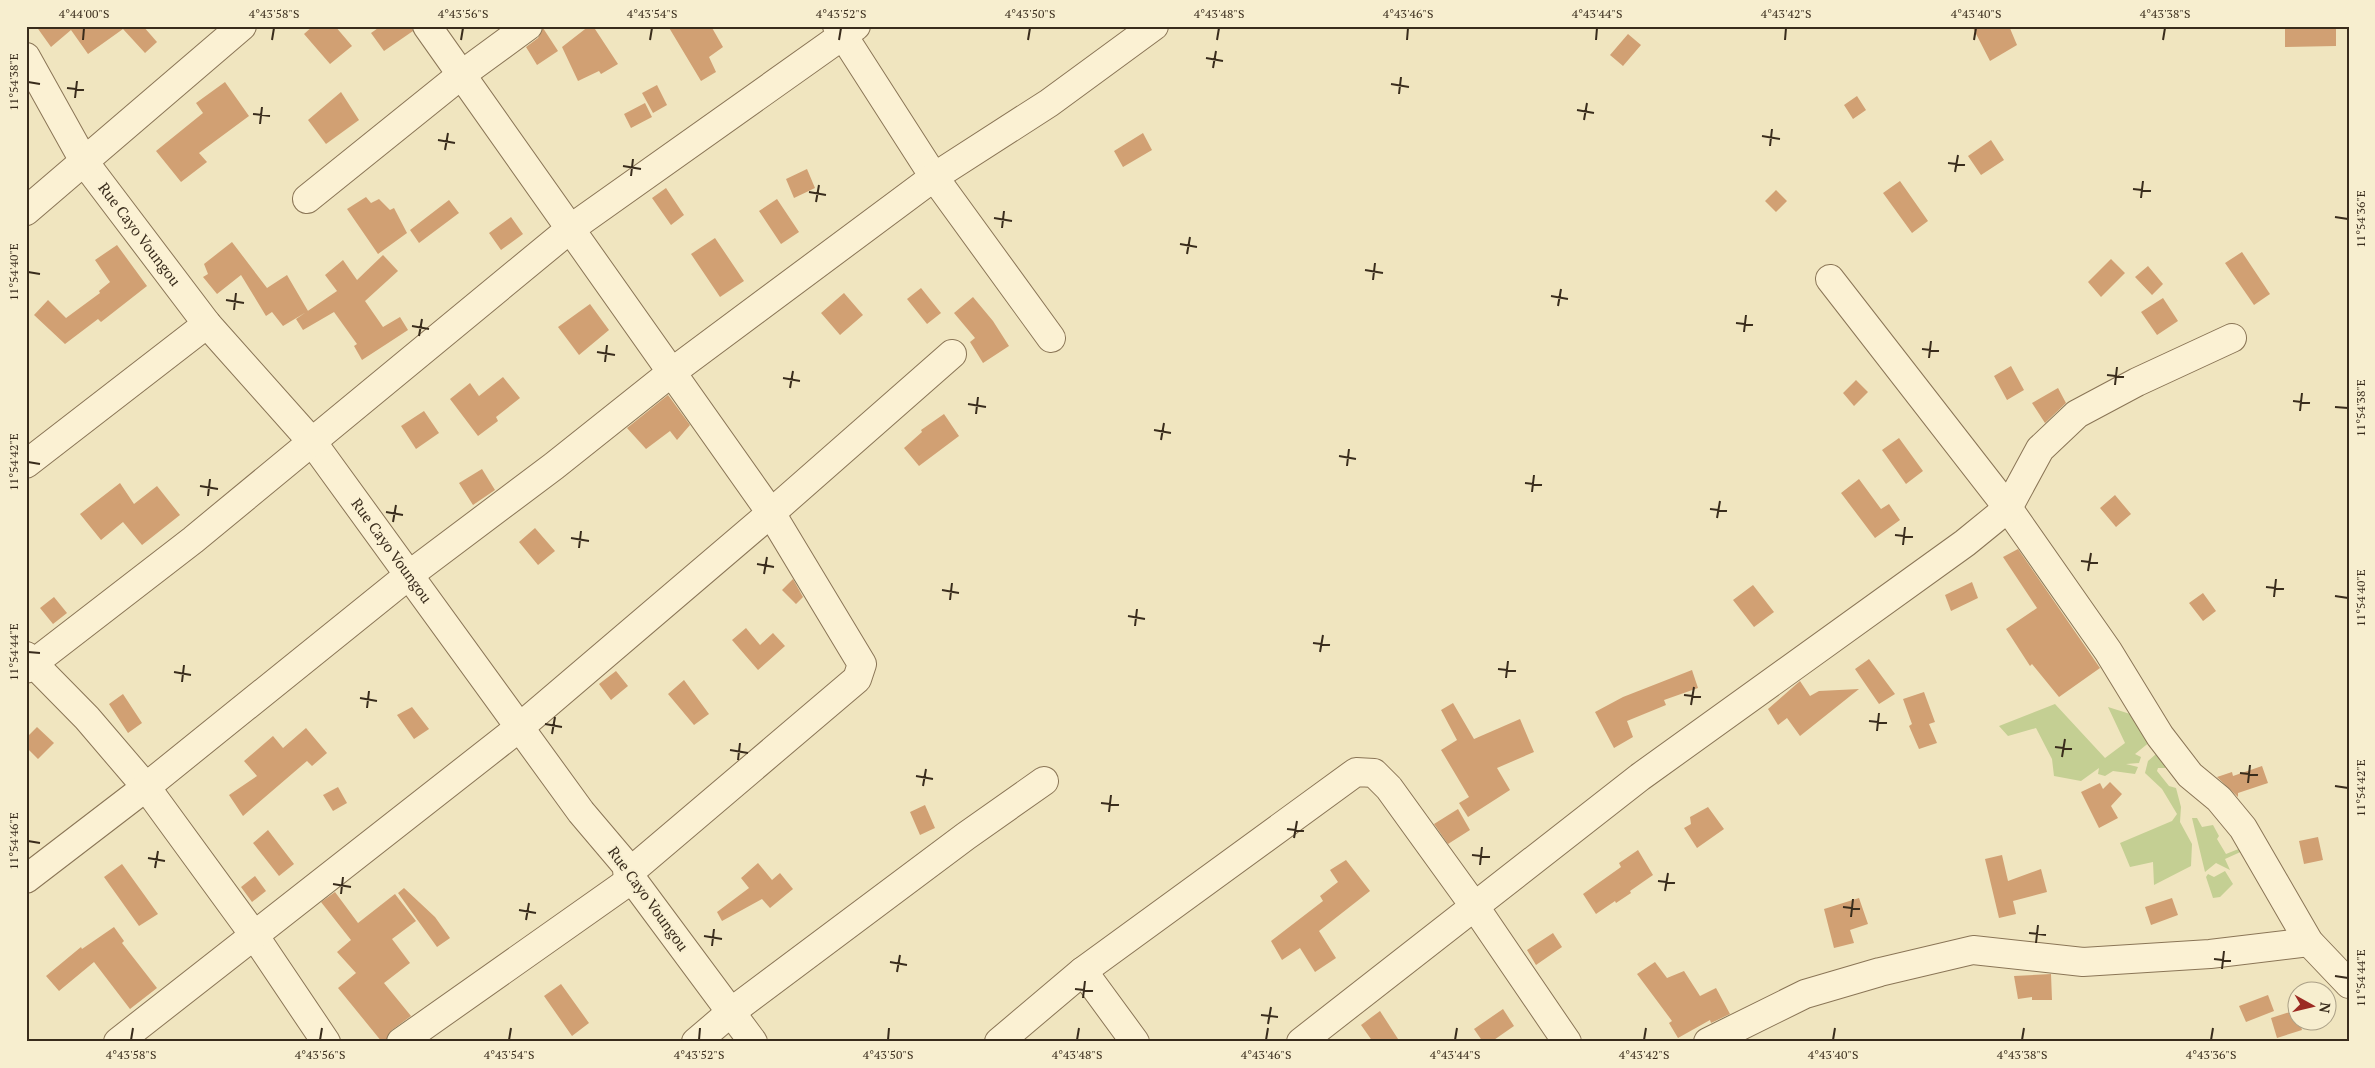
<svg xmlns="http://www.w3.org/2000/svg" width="2375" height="1068" viewBox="0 0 2375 1068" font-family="'PT Serif',serif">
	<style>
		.green { fill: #c4cf93 }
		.building { fill: #d1a073 }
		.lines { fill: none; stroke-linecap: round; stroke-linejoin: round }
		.minor-casing { stroke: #8a7556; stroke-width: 30 }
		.minor { stroke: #fbf1d3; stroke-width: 28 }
		.ticks { fill: none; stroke: #392c1c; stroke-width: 2 }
		.labels { text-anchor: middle; stroke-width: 4; stroke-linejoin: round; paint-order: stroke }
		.street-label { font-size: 15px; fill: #392c1c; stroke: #f7eecf }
		.neatline { fill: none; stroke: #392c1c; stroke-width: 2 }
		.ticks-label { font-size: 12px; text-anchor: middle; fill: #392c1c }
	</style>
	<rect width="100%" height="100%" fill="#f0e5bf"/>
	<path class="green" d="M2055 704 2105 758 2125 743 2108 707 2146 719 2156 737 2135 754 2141 757 2139 763 2126 764 2138 767 2135 774 2113 771 2105 776 2098 774 2099 768 2081 781 2054 776 2052 759 2036 728 2008 736 1999 726Z
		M2156 754 2166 763 2165 768H2158L2157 771 2169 786 2176 788 2181 807 2180 822 2192 844 2191 866 2154 885 2153 862 2130 867 2120 843 2172 821 2177 814 2162 789 2145 773 2148 761Z
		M2192 818H2197L2202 827 2213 825 2219 836 2217 839 2226 854 2246 846 2247 849 2225 859 2230 870 2216 863 2205 872Z
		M2225 871 2233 884 2220 897 2213 898 2206 877 2208 874 2214 877Z"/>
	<path class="building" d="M36 26H143L157 42 145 53 123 29 88 54 71 30 51 47Z
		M313 26H335L352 46 330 64 304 34Z
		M381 26H412L413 31 384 51 371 33Z
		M589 26H593L618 64 601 74 599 71 578 81 562 47Z
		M668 26H711L723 47 709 57 716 72 701 81Z
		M1972 26H2009L2017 45 1990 61Z
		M2285 26 2336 28V46L2285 47Z
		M543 28 558 51 537 65 526 47 538 38Z
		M1628 34 1641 45 1623 66 1610 55Z
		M225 82 249 116 199 153 207 162 181 182 156 151 203 113 196 103Z
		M657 85 667 105 653 113 642 93Z
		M341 92 359 120 326 144 308 120Z
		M1857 96 1866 110 1853 119 1844 105Z
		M645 103 652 117 631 128 624 114Z
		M1143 133 1152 150 1123 167 1114 151Z
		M1991 140 2004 160 1981 175 1968 156Z
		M807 169 815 188 794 198 786 179Z
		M1900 181 1928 221 1912 233 1883 193Z
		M666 188 684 215 671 225 652 198Z
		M1776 190 1787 201 1776 212 1765 201Z
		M366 197 371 203 379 199 390 210 394 208 407 233 378 254 347 209Z
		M777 199 799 232 781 244 759 211Z
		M449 200 459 213 419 243 410 230Z
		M511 217 523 234 501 250 489 233Z
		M715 238 744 281 720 297 691 254Z
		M232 242 267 288 287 275 308 311 283 326 272 312 266 316 241 275 217 294 203 277 208 274 204 264Z
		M117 245 147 286 101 322 98 319 65 344 34 315 48 300 66 318 100 293 99 291 110 282 95 260Z
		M2242 252 2270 294 2254 305 2225 263Z
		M383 255 398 271 365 301 383 327 400 317 408 330 362 360 354 346 357 344 334 312 303 330 296 319 337 291 325 275 343 260 357 280Z
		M2111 259 2125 273 2101 297 2088 282Z
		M2148 266 2163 284 2152 295 2135 277Z
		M921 288 941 313 927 324 907 299Z
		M844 293 863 315 840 335 821 313Z
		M973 297 993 321 1009 346 983 363 970 342 975 338 954 313Z
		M2163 298 2178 321 2157 335 2141 312Z
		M590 304 609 330 579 355 558 327Z
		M2011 366 2024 390 2007 400 1994 376Z
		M503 377 520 398 496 417 498 421 478 436 450 399 470 383 479 396Z
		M1856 380 1868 392 1854 406 1843 393Z
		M2058 388 2066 403 2045 423 2032 403Z
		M668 395 690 425 677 440 670 431 646 449 627 428Z
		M424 411 439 433 416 449 401 426Z
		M944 414 959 436 919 466 904 448 922 432 921 430Z
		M1899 438 1923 471 1906 484 1882 450Z
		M482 469 495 490 473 505 459 483Z
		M1859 479 1881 509 1889 504 1900 520 1875 538 1841 493Z
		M120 483 134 504 157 486 180 515 142 545 123 522 101 540 80 514Z
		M2115 495 2131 514 2116 527 2100 508Z
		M535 528 555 551 538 565 519 542Z
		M2018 549 2100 668 2059 697 2032 664 2030 666 2006 629 2037 608 2003 557Z
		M793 579 803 597 796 604 782 590Z
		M1972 582 1978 598 1951 611 1945 595Z
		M1753 585 1774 612 1754 627 1733 600Z
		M2203 593 2216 611 2203 621 2189 603Z
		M54 597 67 613 53 624 40 608Z
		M746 628 760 645 773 633 785 646 758 670 732 640Z
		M1869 659 1895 694 1879 704 1855 669Z
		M1692 670 1698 688 1664 700 1666 705 1627 721 1633 737 1614 748 1595 712 1623 697Z
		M616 671 628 686 611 700 599 684Z
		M684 680 709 714 694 725 668 694Z
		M1800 681 1810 696 1819 691 1859 689 1800 736 1787 718 1778 725 1768 709Z
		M1924 692 1935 722 1929 724 1937 743 1919 749 1909 726 1912 724 1903 699Z
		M123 694 142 723 128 733 109 704Z
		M1453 703 1474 739 1520 719 1534 752 1497 768 1510 790 1468 817 1459 803 1469 797 1441 750 1457 740 1441 710Z
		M412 707 429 729 414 739 397 715Z
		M37 727 54 743 38 759 26 747V738Z
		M306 728 327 753 312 766 307 761 243 816 229 795 257 776 244 761 273 736 283 748Z
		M2262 766 2268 783 2238 793V797L2217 777 2232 772 2233 776Z
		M2110 782 2122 794 2111 806 2118 818 2099 828 2081 792 2100 783 2103 789Z
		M338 787 347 803 333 811 323 795Z
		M925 805 935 828 920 835 910 812Z
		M1708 807 1724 829 1697 848 1684 828 1691 824 1690 817Z
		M1458 809 1470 830 1448 844 1434 824Z
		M268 830 294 864 279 876 253 843Z
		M2318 837 2323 860 2304 864 2299 841Z
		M1638 850 1653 875 1630 891 1631 893 1616 903 1615 901 1596 914 1583 894 1621 867 1619 863Z
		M2002 855 2008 881 2041 869 2047 892 2013 901 2016 914 1999 918 1985 859Z
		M1346 860 1370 891 1319 931 1336 958 1315 972 1300 948 1282 960 1271 941 1323 901 1320 896 1338 882 1330 870Z
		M758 863 772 880 780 873 793 889 770 908 762 899 722 921 717 912 749 888 741 878Z
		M122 864 158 914 139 926 104 877Z
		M255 876 266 891 252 902 241 887Z
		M404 888 435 917 450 938 437 947 398 893Z
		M335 892 358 923 395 894 416 921 392 939 410 963 384 983 411 1016 392 1030 386 1042H382L338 988 356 973 337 952 351 940 321 902Z
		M1859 898 1868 924 1850 930 1854 943 1834 948 1824 909Z
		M2172 898 2178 915 2151 925 2145 907Z
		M114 927 124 941 122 943 157 988 130 1009 94 962 59 991 46 976 81 947 82 949Z
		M1553 933 1562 947 1536 965 1527 950Z
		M1655 962 1667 978 1684 971 1700 996 1716 988 1730 1014 1711 1023 1710 1020 1678 1038 1669 1023 1672 1021 1637 974Z
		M2051 974 2052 1000H2032V997L2018 999 2014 976Z
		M561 984 589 1023 572 1036 544 996Z
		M2268 995 2274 1011 2246 1022 2239 1006Z
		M1503 1009 1514 1026 1491 1042H1483L1474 1029Z
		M2296 1010 2302 1030 2277 1038 2271 1018Z
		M1380 1011 1400 1042H1373L1361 1025Z"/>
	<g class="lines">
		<defs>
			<g id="minor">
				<path d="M427 26 771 513 862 664 857 679 631 871"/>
				<path d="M837 26 934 177 1051 338"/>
				<path id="s1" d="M26 57 85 163 207 324 313 443 581 812 631 871H627L632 879 753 1042"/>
				<path d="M307 199 461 75 528 26"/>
				<path d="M26 211 242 26"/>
				<path d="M1830 279 2008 508 2108 651 2160 736 2190 775 2219 799 2243 828 2309 942 2349 984"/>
				<path d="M26 464 207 324"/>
				<path d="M26 656 87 718 146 787 254 935 326 1042"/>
				<path d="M26 669 193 540 570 229 856 26"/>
				<path d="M26 879 146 787 409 575 554 466 672 372 934 177 1049 103 1154 26"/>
				<path d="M1083 971 1135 1042"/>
				<path d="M118 1042 520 727 771 513 952 354"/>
				<path d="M401 1042 632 879"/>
				<path d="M696 1042 731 1012 966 836 1044 781"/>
				<path d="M999 1042 1083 971 1356 772 1374 773 1389 788 1475 907 1567 1042"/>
				<path d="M1301 1042 1640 777 1965 543 2008 508 2040 449 2077 414 2137 382 2232 338"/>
				<path d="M1708 1042 1805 994 1880 972 1973 950 2083 962 2210 954 2309 942"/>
			</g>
		</defs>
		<use href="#minor" class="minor-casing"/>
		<use href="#minor" class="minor"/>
	</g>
	<path class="ticks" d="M83 40 84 28M272 40 274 28M461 40 463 28M650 40 652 28M839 40 841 28M1028 40 1030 28M1217 40 1219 28M1407 40 1408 28M1596 40 1597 28M1785 40 1786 28M1974 40 1976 28M2163 40 2165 28M1206 58 1223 61M1213 68 1216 51M28 82 40 84M1391 84 1409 87M67 88 84 90M1399 94 1401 77M75 98 77 81M1577 110 1594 113M253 114 270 116M1584 120 1587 103M260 124 262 107M1762 136 1780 139M438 140 455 143M1770 146 1772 129M445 150 448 133M1948 163 1965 165M623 166 641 169M1955 172 1958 155M631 176 633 159M2133 189 2151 191M809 192 826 195M2141 198 2143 181M816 202 819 185M2335 217 2348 219M994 218 1012 221M1002 228 1004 211M1180 244 1197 247M1187 254 1190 237M1365 270 1383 273M28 272 40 274M1373 280 1375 263M1551 296 1568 299M226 300 244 303M1558 306 1561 289M234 310 236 293M1736 323 1753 325M412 326 429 329M1744 332 1746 315M419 336 422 319M1922 349 1939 351M597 352 615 355M1929 358 1931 341M605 362 607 345M2107 375 2124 377M783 378 800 381M2115 385 2117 367M790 388 793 371M2293 401 2310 403M968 404 986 407M2335 407 2348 408M2300 411 2302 393M976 414 978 397M1154 430 1171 433M1161 440 1164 423M1339 456 1356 459M28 462 40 464M1347 466 1349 449M1525 483 1542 485M200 486 218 489M1532 492 1534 475M208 496 210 479M1710 509 1727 511M386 512 403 515M1717 518 1720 501M393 522 396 505M1895 535 1913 537M571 538 589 541M1903 545 1905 527M579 548 581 531M2081 561 2098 563M757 564 774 567M2088 571 2091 553M764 574 767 557M2266 587 2284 589M942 590 959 593M2335 596 2348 598M2274 597 2276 579M950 600 952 583M1128 616 1145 619M1135 626 1137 609M1313 643 1330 645M28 652 40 653M1320 652 1323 635M1498 669 1516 671M174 672 191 675M1506 678 1508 661M182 682 184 665M1684 695 1701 697M360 698 377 701M1691 705 1694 687M367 708 369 691M1869 721 1887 723M545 724 562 727M1877 731 1879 713M552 734 555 717M2055 747 2072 749M730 750 748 753M2062 757 2065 739M738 760 740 743M2240 773 2258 775M916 776 933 779M2248 783 2250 765M923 786 926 769M2335 786 2348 788M1101 803 1119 805M1109 812 1111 795M1287 829 1304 831M1294 838 1297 821M28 841 40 843M1472 855 1490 857M148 858 165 861M1480 865 1482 847M155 868 158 851M1658 881 1675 883M333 884 351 887M1665 891 1668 873M341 894 343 877M1843 907 1860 909M519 910 536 913M1851 917 1853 899M526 920 529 903M2029 933 2046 935M704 936 722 939M2036 943 2038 925M712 946 714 929M2214 959 2231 961M890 962 907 965M2222 969 2224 951M897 972 900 955M2335 976 2348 978M1075 989 1093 991M1083 998 1085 981M1261 1015 1278 1017M1268 1024 1271 1007M131 1040 133 1028M320 1040 322 1028M509 1040 511 1028M699 1040 700 1028M888 1040 889 1028M1077 1040 1079 1028M1266 1040 1268 1028M1455 1040 1457 1028M1644 1040 1646 1028M1833 1040 1835 1028M2022 1040 2024 1028M2211 1040 2213 1028"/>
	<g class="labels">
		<g class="street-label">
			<text dy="5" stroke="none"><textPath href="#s1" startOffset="211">Rue Cayo Voungou</textPath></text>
			<text dy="5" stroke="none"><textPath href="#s1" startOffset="616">Rue Cayo Voungou</textPath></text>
			<text transform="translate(648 899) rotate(54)" y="5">Rue Cayo Voungou</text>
		</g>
	</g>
	<rect width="2375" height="1068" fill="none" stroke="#f7eecf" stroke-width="55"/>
	<g transform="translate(2312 1006) rotate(98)"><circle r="24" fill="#f7eecf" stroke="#aba087"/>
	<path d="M0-4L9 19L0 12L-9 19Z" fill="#9c2a23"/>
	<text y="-8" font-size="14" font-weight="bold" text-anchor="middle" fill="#392c1c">N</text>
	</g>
	<rect x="28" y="28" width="2320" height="1012" class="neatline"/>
	<g class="ticks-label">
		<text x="84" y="18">4°44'00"S</text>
		<text x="274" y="18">4°43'58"S</text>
		<text x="463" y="18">4°43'56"S</text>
		<text x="652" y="18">4°43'54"S</text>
		<text x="841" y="18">4°43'52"S</text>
		<text x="1030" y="18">4°43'50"S</text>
		<text x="1219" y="18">4°43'48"S</text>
		<text x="1408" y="18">4°43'46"S</text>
		<text x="1597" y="18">4°43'44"S</text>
		<text x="1786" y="18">4°43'42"S</text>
		<text x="1976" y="18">4°43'40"S</text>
		<text x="2165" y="18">4°43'38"S</text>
		<text transform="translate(14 82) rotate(-90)" y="4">11°54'38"E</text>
		<text transform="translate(2361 219) rotate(-90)" y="4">11°54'36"E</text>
		<text transform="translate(14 272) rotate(-90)" y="4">11°54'40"E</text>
		<text transform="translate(2361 408) rotate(-90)" y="4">11°54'38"E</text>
		<text transform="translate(14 462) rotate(-90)" y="4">11°54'42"E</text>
		<text transform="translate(2361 598) rotate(-90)" y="4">11°54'40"E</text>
		<text transform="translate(14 652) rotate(-90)" y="4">11°54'44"E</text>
		<text transform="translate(2361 788) rotate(-90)" y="4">11°54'42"E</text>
		<text transform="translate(14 841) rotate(-90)" y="4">11°54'46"E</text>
		<text transform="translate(2361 978) rotate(-90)" y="4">11°54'44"E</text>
		<text x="131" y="1059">4°43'58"S</text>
		<text x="320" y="1059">4°43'56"S</text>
		<text x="509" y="1059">4°43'54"S</text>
		<text x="699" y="1059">4°43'52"S</text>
		<text x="888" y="1059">4°43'50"S</text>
		<text x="1077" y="1059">4°43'48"S</text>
		<text x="1266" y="1059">4°43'46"S</text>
		<text x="1455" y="1059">4°43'44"S</text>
		<text x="1644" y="1059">4°43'42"S</text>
		<text x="1833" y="1059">4°43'40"S</text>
		<text x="2022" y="1059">4°43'38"S</text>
		<text x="2211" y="1059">4°43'36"S</text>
	</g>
</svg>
